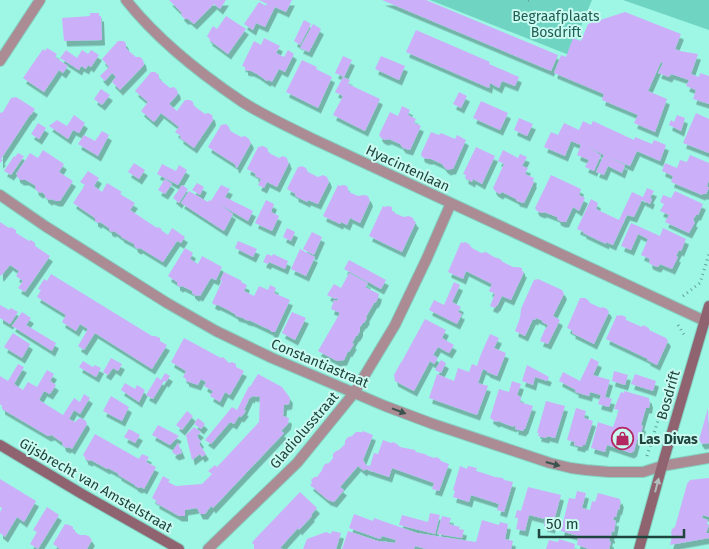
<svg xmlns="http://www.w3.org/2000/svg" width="709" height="549" viewBox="0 0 709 549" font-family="'Fira Sans',sans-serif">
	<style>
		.green { fill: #6fd4c2 }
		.building { fill: #cbb0f9; filter: url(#shadow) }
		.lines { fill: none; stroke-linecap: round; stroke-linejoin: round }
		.street-casing { stroke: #85d2c3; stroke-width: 12 }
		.secondary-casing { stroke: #85d2c3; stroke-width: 12 }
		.path { stroke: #61a194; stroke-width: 3; stroke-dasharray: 1 4; stroke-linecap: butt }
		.street { stroke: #ab8c94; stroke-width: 10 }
		.secondary { stroke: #8f636f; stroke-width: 10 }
		.oneway { fill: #3b524e }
		.oneway2 { fill: #b2bebd }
		.labels { text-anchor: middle; stroke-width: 4; stroke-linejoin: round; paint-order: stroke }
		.park-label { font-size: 14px; fill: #205d54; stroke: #c9fbf1 }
		.street-label { font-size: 14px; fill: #1f443d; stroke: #c9fbf1 }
		.poi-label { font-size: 14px; font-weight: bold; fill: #1f443d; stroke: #c9fbf1; text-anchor: start }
	</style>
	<defs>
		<filter id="shadow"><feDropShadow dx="3" dy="5.5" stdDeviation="0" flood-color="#0004"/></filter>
	</defs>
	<rect width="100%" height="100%" fill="#9ef6e5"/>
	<path class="green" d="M430 0H592L569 55Z
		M623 0H709V30Z"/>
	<path class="building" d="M169 0H226L220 9 214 4 194 24 188 19H185L181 15 182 13Z
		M259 0H292L286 12 275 7 265 27 256 23 253 30 244 24 259 2 266 6 267 4Z
		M382 0H426L558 55 551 71Z
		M625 12 681 34 675 49 680 51 698 54 691 74 699 77 700 73 709 76V104L693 99 696 90 686 86 689 80 671 74 669 77 658 73 663 63 661 62 648 91 667 99 655 132 634 123 638 115 602 100 604 94 554 73 561 55 566 57 573 38 581 41 588 24Z
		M90 13H99V16H101L102 40 64 41 62 18 90 16Z
		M226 16 246 29 228 54 209 40 210 39 207 36 213 26 217 29Z
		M304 20 311 24 300 45 294 41Z
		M313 24 321 29 309 52 300 48Z
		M416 30 490 62 489 64 519 77 515 86 502 81 499 88 490 83 489 88 406 52Z
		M264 38 280 46 276 53 284 57 288 50 294 54 285 72 279 69 272 82 269 80 267 81 257 74 251 71H249L245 70V67L242 66 254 41 261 45Z
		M118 41H124L126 44V48L131 53 136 57H140L143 60 144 65 120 90 112 82 116 77 112 73 105 81 100 76 109 67 102 59Z
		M47 48 57 54 55 57 68 66 63 73 59 70 44 92 23 78 43 49 45 51Z
		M66 50 77 58 82 50 88 54 91 50 99 55 91 67 88 65 86 69 81 66 79 70 60 58Z
		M343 56 352 60 344 77 335 73Z
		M381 56 405 66 399 80 375 69Z
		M302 60 317 67 316 69 332 77 318 108 286 92Z
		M151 72H155L159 75V79L164 83 170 88 174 87 177 90 178 94 169 104 177 111 185 100H190L193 102 194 106 205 114 208 113 212 115 213 120 194 148 180 138 181 136 175 132 179 127 161 113 154 122 141 111 148 102 135 91Z
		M343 77 350 80 348 84 380 99 365 131 333 115 343 96 335 92Z
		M101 89 110 95 102 105 94 99Z
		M459 92 467 96 461 108 453 104Z
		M16 97 35 109 31 115H30L1 159 3 160 0 163V113L3 112 11 98Z
		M481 101 508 113 500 130 473 118Z
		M402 106 410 110 408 115 416 119 414 123 421 126 410 150 403 148 400 144 389 139 385 140 381 138 379 135 390 112 398 116Z
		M696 113 709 119V153L683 143Z
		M74 115 85 123 79 133 73 130 68 139 49 126 57 120 67 126Z
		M677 115 685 118 681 131 669 125 671 120 674 122Z
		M519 118 533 124 527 136 514 130Z
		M583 121 591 125 593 121 634 140 635 137 652 144 654 140 666 145 660 161 637 151 630 166 608 157 625 165 622 173 608 166 604 175 596 172 604 155 587 147 601 155 594 171 585 167 589 160 577 155 581 145 571 141 565 156 544 147 551 132 558 135 564 123 579 130Z
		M38 123 46 128 39 139 31 134Z
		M226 124 229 127 230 131 236 134 241 137 245 136 249 139 251 143 237 168 235 166 236 165 208 147 221 125Z
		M102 131 109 135 98 156 78 144 84 135 95 141Z
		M431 132 439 135 441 133 455 139 457 135 466 140 453 169H451L448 170 445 168 442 164 431 159H427L422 157 421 154Z
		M263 146 267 148 269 153 279 158 283 156 287 158 288 162 289 163 277 187 267 182 264 188 258 185 261 179 255 176 256 174 247 169 258 147Z
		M476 147 495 156 482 184 473 179 472 182 465 178 466 175 463 174Z
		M43 150 64 164 59 172 73 181 60 201H56L51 199 49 200 45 197V195L42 192 40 193 36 190 35 187 36 186 26 180H21L17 177V175L16 174 30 153 38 158Z
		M503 150 518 158 520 154 527 157 522 166 528 168 525 174 534 178 533 181 534 182 524 203 517 201 516 199 502 192 500 194 495 191 493 188 504 164 498 161Z
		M18 153 24 156 11 175 4 171 14 156 15 157Z
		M690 155 709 163V180L707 186 709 188 706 194H703L702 195 671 182 673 176 662 171 665 163 677 168 680 160 687 162Z
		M134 163 145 170 139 179 128 172Z
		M162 164 176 171 179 165 187 170 178 185 157 174Z
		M302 166 306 168 308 172 318 177 323 175 327 177 329 182 318 204 308 200 307 202 295 196 296 194 287 189 298 167H299Z
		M88 171 99 178 94 186 102 192 107 183 122 192 120 194 135 203 130 210 157 228 158 227 162 229 161 230 168 235 172 228 185 237 181 243 177 241 163 262 140 248 138 249 135 247 134 244 121 237V236L114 231 112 232 109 230V228L100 222 98 223 95 221V218L73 203 85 185 80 182Z
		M551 175 581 189 579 195 585 198 579 211 573 207 566 222H562L558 220 557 217 544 212 542 213 537 211 535 208Z
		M165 179 172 184 165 194 158 190Z
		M197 183 204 187 200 195 192 190Z
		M182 185 188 189 179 203 173 198Z
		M221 185 230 189 225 197 253 211 248 221 219 204 233 214 224 231 181 203 189 191 208 202 209 200 211 201Z
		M338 185 340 186 343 185 347 186 349 192 358 196 364 195 368 196 370 201 360 223 350 218 347 225 341 222 340 224 323 216Z
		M647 188 654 191 650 198 652 199 650 204 642 200 634 217 627 215 613 245 606 242V244L583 233 584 232 577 229 591 199 598 203 596 209 619 220 632 192 643 197Z
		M675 191 703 204 698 215H696L694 218 693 221 695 222 689 233 665 222 669 215 660 211 664 204 660 202 663 195 671 198Z
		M266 200 274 204 271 212 279 216 272 231 255 223Z
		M383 206 385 207 388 206 392 207V211L395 212 394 213 404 217 409 216 413 218 414 221 416 222 402 252 369 236Z
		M0 222 9 228 11 227 16 230V233L29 241 31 240 35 243V246L50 256 25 292 18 288 23 281 16 276 19 271 10 265 1 276 0 275Z
		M631 223 660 236 663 228 686 239 681 251 679 250 676 256 678 257 672 269 660 264 659 266 657 267 650 264 649 261 650 259 641 255 648 239 638 234 631 250 621 246Z
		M287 228 295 232 291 241 283 237Z
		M312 232 322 237 314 255 303 249Z
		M238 241 257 249 253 257 235 248Z
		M461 242 463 243 465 242 469 244 472 248 481 253 486 252 494 257 500 259 503 262 513 267H517L522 268V271L524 272 511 300 502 296 497 306H496L495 308 490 306 495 294 489 291 492 284 466 271 463 279 448 272Z
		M185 248 193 253 190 259 198 264 202 256 222 267 216 280 211 278 200 296 198 295 196 296 192 293V291L182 286 180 287 177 285V282L168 276Z
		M300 249 315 257 306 276 291 269Z
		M267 254 272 256 273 254 288 261 285 269 269 262 268 264 263 262Z
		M349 260 386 280 381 289 344 269Z
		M224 272 242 281 241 282 247 285 244 291 254 296 259 286 268 290 270 285 276 288 274 293 290 300 275 332H272L270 330 251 321 246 320 243 318 236 316 235 314 228 310 218 305H215L212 303 222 281 220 280Z
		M349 273 368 283 365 287 379 294 378 298 376 302 374 303 366 317 367 318 364 323H363L360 327V331L357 336H356L352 343 354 344 349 352 348 351 344 360 337 361 318 351 340 313 331 309 334 300 337 301 338 299 336 298 335 299 327 295 334 284 341 288Z
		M51 274 152 336H155L160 338V341L167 345 152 369 95 333 84 350 78 346 88 329 80 324 76 331 62 322 66 315 37 297 41 290 38 289 44 279 47 281Z
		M538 279 562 290 564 294 553 316 560 320 548 344 540 341 545 329H546L548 325 542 322 543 321 536 318 535 320 533 319 525 336 515 331 520 318 521 309 524 302 534 280Z
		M454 282 460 285 452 302 461 307 458 312 462 314 457 324 429 310 434 300 444 305Z
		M580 298H585L588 300 590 303 601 308 603 307 607 309 609 312 594 344 572 333 573 331 567 328Z
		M0 305 9 310 11 308 18 312 10 324 0 318Z
		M22 312 31 318 26 325 56 343 52 351 12 326Z
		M292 312 306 318 295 340 282 333Z
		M617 315 619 316 621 315 626 317V320L642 327 643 325 649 328V330L666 338 668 341 657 365 647 360 648 359 606 339Z
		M425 319 446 330 442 338 454 345 449 353 438 347 433 355 438 358 434 364 430 361 414 391 395 381 394 375 401 362V363Z
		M13 333 30 344 22 358 4 347Z
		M490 334 499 338 494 348 506 353 497 376 487 372V371L483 369 478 383 488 386 477 415 429 398 437 374 454 381 458 368 469 372 472 364 477 366 481 354Z
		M184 338 221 358 223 357 229 363 232 362 236 364V367L244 371 230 395 225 392 220 402 210 396 213 391 204 386 206 382 201 379 198 385 186 381V379L183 377 186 371 171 362Z
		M111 358 122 364 118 371 113 368 108 375 103 372Z
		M591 358 599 362 593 375 610 380 605 397 612 399 609 407 598 404 601 395 590 392 589 396 575 392 576 390 559 381 563 372 580 381Z
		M441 360 446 363 441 373 435 370Z
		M83 361 93 367 95 365 101 368 96 377 79 367Z
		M18 364 24 367 14 384 23 390 28 382 37 387 47 370 54 374 50 381 56 385 50 394 44 391 39 400 63 415 74 398 80 402 84 394 90 398 80 414 74 410 69 419 75 422 78 419 81 418 86 421 87 424 72 449 69 447 67 448 63 446 62 442 57 439 52 435 48 436 2 409V406L0 404V376L8 381Z
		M527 365 549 377 547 381 535 377 533 385 522 381Z
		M614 371 628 375 625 385 612 381Z
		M165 373 170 376 166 382 164 381 153 399 146 395 157 377 161 380Z
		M258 374 282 387 290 398 289 404 284 405 283 416 289 418 288 424 281 431 284 433 213 508 211 506 205 514H200L197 508 185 510V516H179L156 503 157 501 152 498 163 476 170 480 168 482 176 486 202 484 212 474 208 471 215 465 217 467 259 422 260 397 252 396V398L250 397 244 410 246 411 241 417 239 416 234 424 230 422 211 444 205 440 232 407 237 410 249 386 250 387Z
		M635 374 656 381 653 391 631 384Z
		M512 381 521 384 517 395 521 397 520 402 533 406 525 429H524L523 431 515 429 516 426H514V427L508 425 498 421 496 422 490 418 499 389 509 392Z
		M125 383 135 389 137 385 145 390 139 402 121 390Z
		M624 391 649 398V400L650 402 649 408H646L641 425 643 426 641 433H639L634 451 631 453 607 445 605 452 591 448 598 422 613 427 619 410 614 409 621 392 624 393Z
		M111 396 129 407 122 421 103 411Z
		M546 401 565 406 555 438 547 436 546 438 538 436 539 433H537Z
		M576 408 586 411 584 418 593 421 585 445H583L582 447 574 445 575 442 567 440Z
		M708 408 709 443 702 444 699 440Z
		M187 411 193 416 182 430 176 425Z
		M198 418 205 424 201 429 194 424Z
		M158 425 179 436 170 445 152 435Z
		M194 427 201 432 197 436 201 442 199 444 206 454 202 457 200 454 192 460 186 435Z
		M129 429 140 435 135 443 124 437Z
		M363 431 373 435 363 460 366 465 370 466 374 453 378 454 383 440 391 443 393 442 397 444 400 447 415 450 416 452 425 454 426 455 434 458 436 457 440 459 441 461 449 464 439 491 432 489 434 483 392 468 389 477 365 469 364 471 358 466 340 487 344 490 334 502 328 500 310 485 312 483 311 480 314 477H317L322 470 323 467 325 464 329 463 333 458V454L336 451 339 450 345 444V441L348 437 352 436 356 432H361V433Z
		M95 434 139 459 142 454 149 457 146 462 156 467 144 489 141 487 139 488 135 486V485L118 475 119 474 108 468 107 469 91 460 89 461 85 459V457L83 455Z
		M178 443 182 453 176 455 172 452Z
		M460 466 467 469 468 466 477 468 476 471 480 472 495 477 503 478 504 480 513 482 504 512 497 510 499 504 471 495 469 502 453 497 455 491 453 490Z
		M709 478V517L703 515 702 518 708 520 707 524 709 525 706 533H709V538L670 545 672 536 671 533 672 529 675 527 687 484 690 480Z
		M0 479 36 501 24 522 17 517 5 537 0 533V512L2 508 0 507Z
		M528 487 561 495 552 528 544 526 545 519 529 515 525 531 516 529 518 520V518H515L517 510 521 511Z
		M577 491 586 493 582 508 590 510 592 501 595 502 598 493 620 499V501H621L619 510 618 509 616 517H614L613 520 616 521 614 532 612 531 611 535 612 536V538H610L609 541 611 542 609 549H589L577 545 578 536 561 531 569 498 575 499Z
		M300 492 317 508 311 515 312 516 299 530 298 528 280 548 283 549H254V545L252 543 254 540Z
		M47 507 59 515 38 549 30 544 37 532 33 530Z
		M430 513 440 515 435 534 399 525 402 515 428 522Z
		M354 514 373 521 374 518 417 533 476 542 482 520 499 525 500 522 508 524 505 539 513 541 511 549H426L415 546 414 549H342L348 531 378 541 395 543 396 540 382 536 380 539 349 528Z
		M442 516 451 518 449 524 460 527 459 529 464 530 462 538 437 534Z
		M65 524 69 525 73 527V529L75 530V532L80 535H86L90 537V538L92 540 87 549H60L53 544Z
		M332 531 341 533 336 549H303L307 539 326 532 331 534Z
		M559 539 575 544 574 549H546L549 540 558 542Z"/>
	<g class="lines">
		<defs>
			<path id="street" d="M126 0C156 38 201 74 241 101 264 116 289 127 313 139L705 321
				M0 61 40 0
				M0 195 45 226 167 303 216 331 272 358 385 406 433 424 550 463 571 468 586 470 609 472H643L662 466 709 458
				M208 549 297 463 354 393 395 325 427 258 451 203"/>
			<path id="secondary" d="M0 445 82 494 179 549
				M639 549 662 466 709 306"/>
		</defs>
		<use href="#street" class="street-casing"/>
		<use href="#secondary" class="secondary-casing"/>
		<path class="path" d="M528 0H529
			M683 296 700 283 709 254
			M678 325 685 336 684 337
			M647 456 668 388"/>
		<use href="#street" class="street"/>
		<use href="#secondary" class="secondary"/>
	</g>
	<defs><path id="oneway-solid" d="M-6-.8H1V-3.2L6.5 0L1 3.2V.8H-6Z" transform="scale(1.25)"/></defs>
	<g class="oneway">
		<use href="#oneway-solid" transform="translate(399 411) rotate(21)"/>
		<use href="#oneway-solid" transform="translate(553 464) rotate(15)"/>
	</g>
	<use class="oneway2" href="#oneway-solid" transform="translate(657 485) rotate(-75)"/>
	<defs>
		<symbol id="shop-ring" viewBox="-11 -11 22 22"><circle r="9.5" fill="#c9fbf1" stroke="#b42862" stroke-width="1.5"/><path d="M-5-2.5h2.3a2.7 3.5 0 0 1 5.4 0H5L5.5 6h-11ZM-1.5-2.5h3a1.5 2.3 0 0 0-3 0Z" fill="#b42862"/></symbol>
	</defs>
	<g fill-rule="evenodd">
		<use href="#shop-ring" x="610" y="426" width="25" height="25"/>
	</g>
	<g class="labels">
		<g class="park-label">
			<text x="556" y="21">Begraafplaats<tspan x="556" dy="16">Bosdrift</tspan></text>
		</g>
		<g class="street-label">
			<text transform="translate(408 168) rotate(25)" y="5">Hyacintenlaan</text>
			<text transform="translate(320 363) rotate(23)" y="5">Constantiastraat</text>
			<text transform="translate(668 395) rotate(-74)" y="5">Bosdrift</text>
			<text transform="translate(304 430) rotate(-49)" y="5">Gladiolusstraat</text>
			<text transform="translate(96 485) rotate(30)" y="5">Gijsbrecht van Amstelstraat</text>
		</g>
		<g class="poi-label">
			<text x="639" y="444">Las Divas</text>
		</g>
	</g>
	<path d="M539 529v8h145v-8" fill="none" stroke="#1f443d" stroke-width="2.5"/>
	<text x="546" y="529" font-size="15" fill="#1f443d" stroke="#c9fbf1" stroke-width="4" paint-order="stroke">50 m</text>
</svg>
